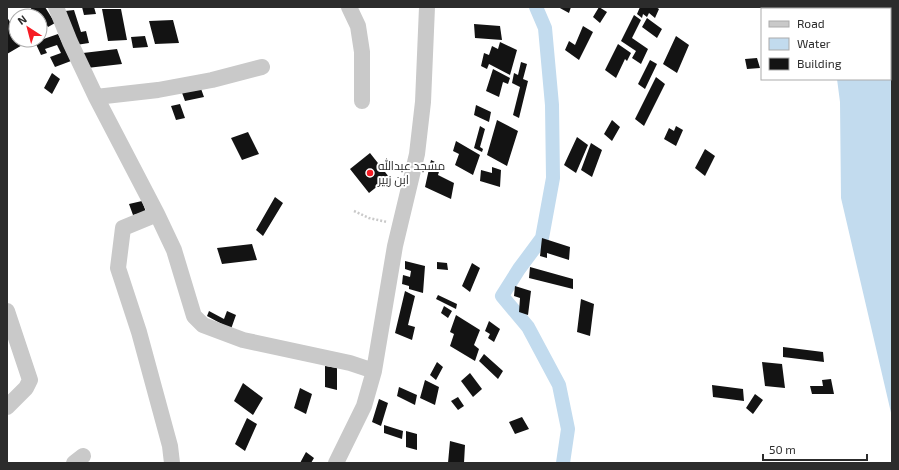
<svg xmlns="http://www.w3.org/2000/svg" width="899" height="470" viewBox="0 0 899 470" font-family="'Exo 2',Cairo,sans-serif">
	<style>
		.water { fill: #c2dbee }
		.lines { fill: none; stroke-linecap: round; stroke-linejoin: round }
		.canal { stroke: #c2dbee; stroke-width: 14 }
		.building { fill: #131313 }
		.path { stroke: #c9c9c9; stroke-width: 2.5; stroke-dasharray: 2 2; stroke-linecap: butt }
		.minor { stroke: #c9c9c9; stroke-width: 16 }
		.poi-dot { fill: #f61c24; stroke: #fff; stroke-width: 1.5 }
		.labels { text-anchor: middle; stroke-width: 4; stroke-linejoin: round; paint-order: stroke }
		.poi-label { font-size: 12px; fill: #2c2c2c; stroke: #fff; text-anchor: start }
	</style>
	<rect width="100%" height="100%" fill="#fff"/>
	<path class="water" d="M828 7H892V417L841 198 840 102 837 79H890V9H828Z"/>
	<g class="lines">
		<path class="canal" d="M536 7 545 28 552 105 553 178 542 238 519 269 502 296 528 327 559 385 568 429 563 463"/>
	</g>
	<path class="building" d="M30 7H45L55 23 48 27 40 16H22L32 10Z
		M82 7H94L96 14 84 15Z
		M558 7H571L569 13Z
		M599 7 607 12 600 23 593 17Z
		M640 7H656L659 9 655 18 649 13 647 17 643 14 642 18 637 14Z
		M102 9H121L127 40 108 41Z
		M74 10 81 32 86 31 89 43 76 45 65 11Z
		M634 15 641 20 632 38 648 49 641 64 632 58 636 51 621 41Z
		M7 17 16 32V40H21L24 44 7 54Z
		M647 18 662 29 657 38 642 27Z
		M173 20 179 43 155 44 149 21Z
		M474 24 500 26 502 40 475 38Z
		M583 26 593 32 579 60 565 50 569 41 575 45Z
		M58 34 71 61 55 67 50 57 61 53 57 45 45 49 47 53 41 55 35 42Z
		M145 36 148 47 133 48 131 37Z
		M676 36 689 45 677 73 663 64Z
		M500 42 517 50 510 75 489 64 487 69 481 66 484 53 489 55 492 46 498 49Z
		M618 44 631 53 627 61 625 59 616 78 605 70Z
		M117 49 122 64 87 68 83 53Z
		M757 58 760 68 747 69 745 59Z
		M650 60 657 64 645 89 638 84Z
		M521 62 527 64 523 79 528 81 519 118 513 115 520 87 512 83 514 73 518 75Z
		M493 69 510 78 508 84 503 82 499 97 486 91Z
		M52 73 60 79 52 94 44 88Z
		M656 77 665 84 644 126 635 119Z
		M200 86 204 97 185 101 181 90Z
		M180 104 185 118 176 120 171 106Z
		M476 105 491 112 489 122 474 115Z
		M497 120 518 131 507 166 487 155Z
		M612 120 620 127 612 141 604 134Z
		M480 126 485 129 480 147 483 149 482 152 474 148Z
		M676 126 683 130 676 146 664 139 669 128 674 131Z
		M248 132 259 154 242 160 231 138Z
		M577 137 588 145 576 173 564 165Z
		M456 141 480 155 473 175 455 165 459 154 453 151Z
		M591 143 602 150 592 177 581 170Z
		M705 149 715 156 705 176 695 168Z
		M370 153 389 177 369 193 350 169Z
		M431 160 441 165 438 175 454 183 451 199 425 187Z
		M492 167 501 170 500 187 480 181 481 170 492 173Z
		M275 197 283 203 263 236 256 230Z
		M142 201 146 212 133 215 129 204Z
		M542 238 570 247 569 260 547 253V258L540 256Z
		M252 244 257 260 222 264 217 248Z
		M405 261 425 266 423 293 409 289V286L402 284 403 275 410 277 411 271 405 269Z
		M437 262 447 263 448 270 437 269Z
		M472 263 480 268 470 292 462 286Z
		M530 267 573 279V289L529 278Z
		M515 286 531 291 528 315 519 312 520 298 514 296Z
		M405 291 415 296 408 325 415 327 412 340 395 333Z
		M438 295 457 304 456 309 436 299Z
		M581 299 594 304 590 336 577 332Z
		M444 306 452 311 448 318 441 313Z
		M209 311 224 319 227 311 236 315 231 329 207 316Z
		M456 315 480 330 474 345 479 349 475 361 450 346 454 334 450 332Z
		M489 321 500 329 494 342 488 338 490 334 485 331Z
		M783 347 823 352 824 362 783 357Z
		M484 354 503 371 498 379 479 361Z
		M437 362 443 367 436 380 430 375Z
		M762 362 782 364 785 388 765 386Z
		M325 366 337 368V390L325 387Z
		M470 373 482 389 473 397 461 381Z
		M831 379 834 394H812L810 386H823L822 380Z
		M425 380 439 387 435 405 420 398Z
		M243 383 263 398 253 415 234 401Z
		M712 385 743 389 744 401 713 397Z
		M399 387 417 395 415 405 397 396Z
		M300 388 312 394 306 414 294 408Z
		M755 394 763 400 753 414 746 408Z
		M458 397 464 406 458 410 451 401Z
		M379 399 388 403 381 426 372 422Z
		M522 417 529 429 515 434 509 422Z
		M247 418 257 424 245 451 235 444Z
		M384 425 403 431 402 439 384 433Z
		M406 431 417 434V450L406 447Z
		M450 441 465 445 464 463H448Z
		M306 452 314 458 311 463H300Z"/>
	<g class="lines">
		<path class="path" d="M354 211 369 218 387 222"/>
		<path class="minor" d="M56 7 70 42 96 97 157 214 174 250 194 316 203 325 243 340 350 363 374 371
			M349 7 358 26 362 52V101
			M96 97 158 90 212 80 262 67
			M157 214 123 228 118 268 139 332 170 446 172 463
			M7 311 30 380 26 388 7 407
			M74 463 83 456
			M336 463 364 406 374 371 395 246 417 154 423 102 427 7"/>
	</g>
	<circle class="poi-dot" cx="370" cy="173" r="4"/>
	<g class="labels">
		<g class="poi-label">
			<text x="378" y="170">مسجد عبدالله<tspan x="378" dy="14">ابن زبیر</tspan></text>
		</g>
	</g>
	<rect width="899" height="470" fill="none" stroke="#2c2c2c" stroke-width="16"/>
	<rect x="761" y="8" width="130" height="72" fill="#ffffff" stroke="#ababab"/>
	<rect x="769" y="21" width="20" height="6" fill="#c9c9c9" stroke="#ababab"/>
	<text x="797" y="28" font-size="12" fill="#2c2c2c">Road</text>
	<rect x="769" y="38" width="20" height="12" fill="#c2dbee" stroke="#ababab"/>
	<text x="797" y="48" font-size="12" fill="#2c2c2c">Water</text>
	<rect x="769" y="58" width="20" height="12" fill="#131313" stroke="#ababab"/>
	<text x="797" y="68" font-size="12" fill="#2c2c2c">Building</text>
	<g transform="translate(28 28) rotate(324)"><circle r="19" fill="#ffffff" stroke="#ababab"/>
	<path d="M0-3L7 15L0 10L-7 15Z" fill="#f61c24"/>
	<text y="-6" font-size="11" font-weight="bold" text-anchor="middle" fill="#2c2c2c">N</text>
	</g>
	<path d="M763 454v6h104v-6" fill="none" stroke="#2c2c2c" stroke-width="2"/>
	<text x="769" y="454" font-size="12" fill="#2c2c2c" stroke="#ffffff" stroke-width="3" paint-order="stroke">50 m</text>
</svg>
